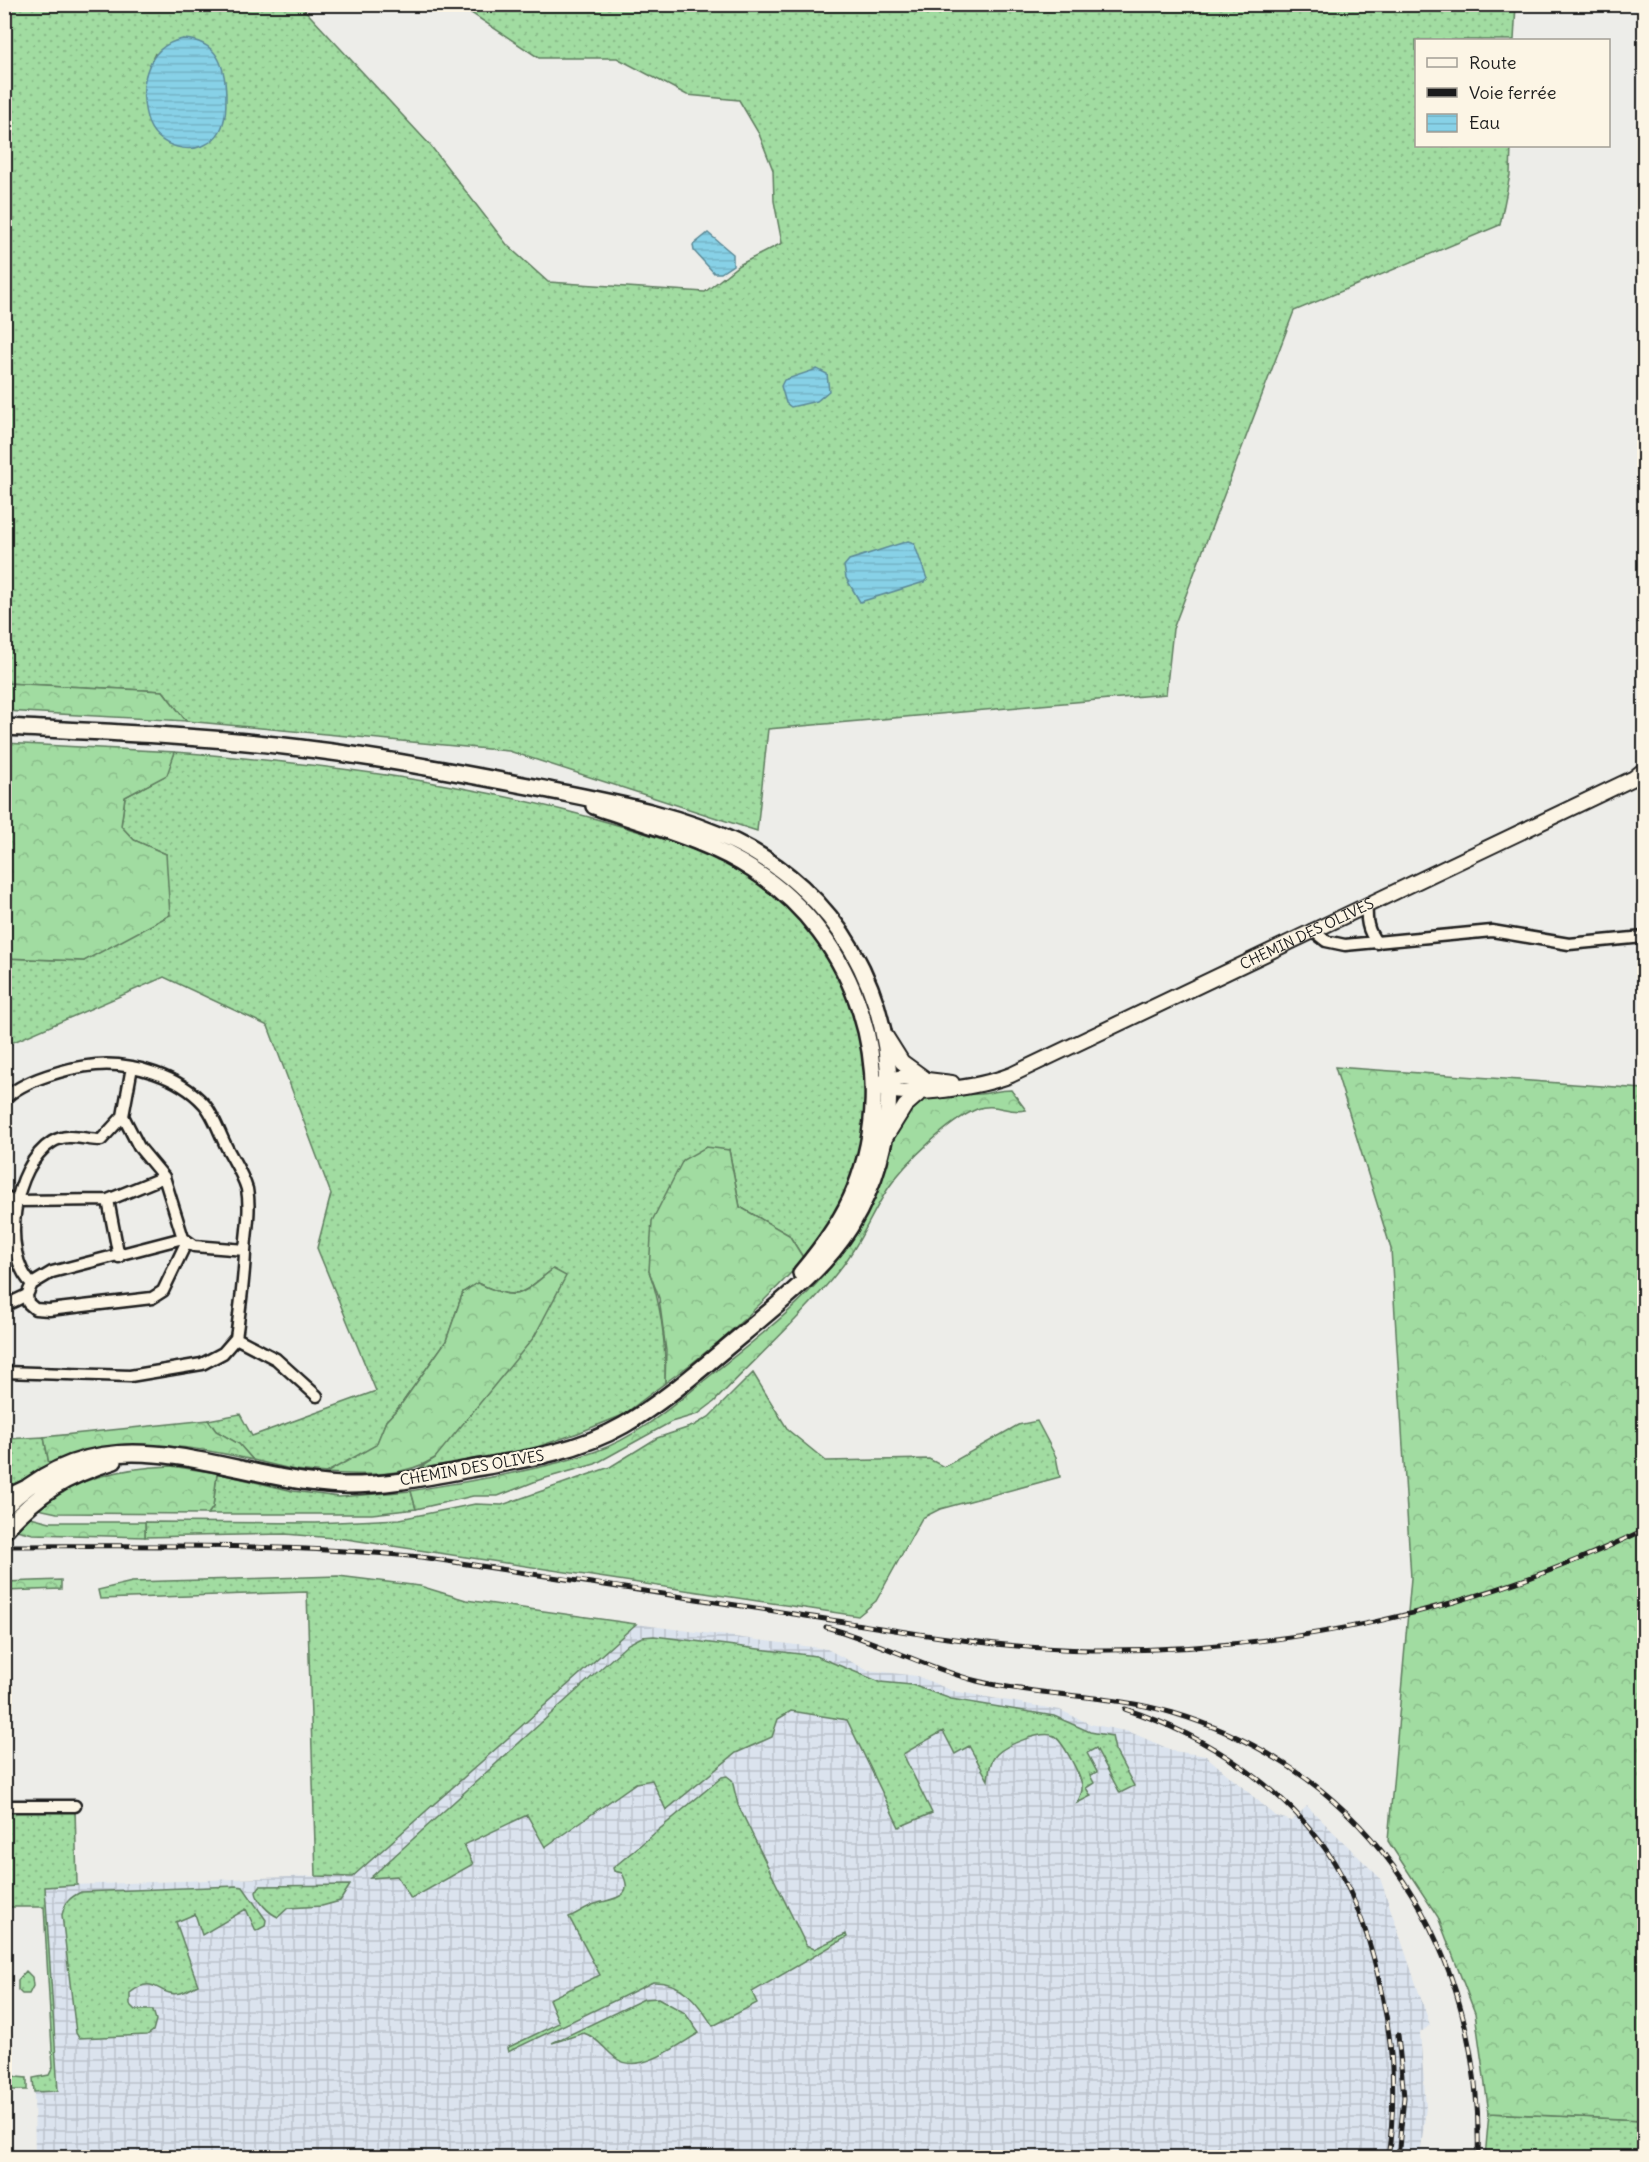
<svg xmlns="http://www.w3.org/2000/svg" width="1649" height="2162" viewBox="0 0 1649 2162" font-family="Delius,sans-serif">
	<style>
		.industrial { fill: url(#industrial-grid) }
		.grass { fill: url(#grass-dots); stroke: #5e7c5e; stroke-width: 1.5; fill-rule: evenodd }
		.forest { fill: url(#forest-crowns); stroke: #5e7c5e; stroke-width: 1.5 }
		.water { fill: url(#water-rules); stroke: #5c8996; stroke-width: 1.5 }
		.lines { fill: none; stroke-linecap: round; stroke-linejoin: round }
		.minor-casing { stroke: #1c1c1c; stroke-width: 15 }
		.tertiary-casing { stroke: #1c1c1c; stroke-width: 18 }
		.secondary-casing { stroke: #1c1c1c; stroke-width: 20 }
		.minor { stroke: #fcf5e5; stroke-width: 10 }
		.tertiary { stroke: #fcf5e5; stroke-width: 14 }
		.secondary { stroke: #fcf5e5; stroke-width: 15 }
		.rail-casing { stroke: #1c1c1c; stroke-width: 5 }
		.rail { stroke: #fcf5e5; stroke-width: 3; stroke-dasharray: 9; stroke-linecap: butt }
		.labels { text-anchor: middle; stroke-width: 4.5; stroke-linejoin: round; paint-order: stroke }
		.street-label { font-size: 15px; fill: #1c1c1c; stroke: #fcf5e5 }
	</style>
	<defs>
		<pattern id="industrial-grid" width="8" height="8" patternUnits="userSpaceOnUse" patternTransform="scale(1.5)"><rect width="8" height="8" fill="#dbe3ee"/><path d="M0 4h8M4 0v8" fill="none" stroke="#bbc2cc"/></pattern>
		<pattern id="grass-dots" width="8" height="8" patternUnits="userSpaceOnUse" patternTransform="scale(1.5)"><rect width="8" height="8" fill="#a1dca1"/><path d="M2 2h.1M6 6h.1" fill="none" stroke="#8abc8a" stroke-width="1.8" stroke-linecap="round"/></pattern>
		<pattern id="forest-crowns" width="20" height="18" patternUnits="userSpaceOnUse" patternTransform="scale(1.5)"><rect width="20" height="18" fill="#a1dca1"/><path d="M2 6a3 3 0 1 1 6 0M12 15a3 3 0 1 1 6 0" fill="none" stroke="#8abc8a"/></pattern>
		<pattern id="water-rules" width="6" height="5" patternUnits="userSpaceOnUse" patternTransform="scale(1.5)"><rect width="6" height="5" fill="#87d1e7"/><path d="M0 2.5h6" fill="none" stroke="#74b3c6"/></pattern>
	</defs>
	<rect width="100%" height="100%" fill="#edede9"/>
	<filter id="ink" filterUnits="userSpaceOnUse"><feTurbulence type="fractalNoise" baseFrequency=".0167" numOctaves="2"/><feDisplacementMap in="SourceGraphic" scale="12" xChannelSelector="R" yChannelSelector="G"/><feConvolveMatrix kernelMatrix="1 2 1 2 8 2 1 2 1" color-interpolation-filters="sRGB"/></filter>
	<g filter="url(#ink)">
		<path class="industrial" d="M636 1624 827 1649 867 1670 917 1676 953 1691 1060 1710 1090 1724 1130 1732 1174 1751 1206 1756 1276 1816 1292 1821 1307 1806 1380 1878 1430 2025 1420 2033 1426 2107 1420 2157 35 2158 34 2092 58 2090 45 1886 316 1876 352 1877Z"/>
		<path class="grass" d="M4 5H300L430 145 508 246 548 282 705 292 739 265 782 243 774 201 773 170 759 134 739 100 687 95 617 58H539L459 5H1516L1514 40H1416V146H1511L1510 175 1500 225 1294 311 1173 629 1166 694 768 729 757 831 509 751 186 721 163 691 5 683ZM155 53 148 120 146 76Z
			M175 752C327 764 477 783 624 827 671 842 722 856 762 884 821 926 858 992 864 1063 865 1078 868 1094 868 1110 867 1165 839 1218 804 1259L789 1235 740 1207 729 1150 649 1271C662 1307 666 1344 665 1383L623 1415 578 1433 534 1448 418 1469 435 1458 553 1269C518 1296 520 1302 477 1283L463 1292 446 1341 400 1406 386 1421 376 1446 326 1473 295 1470 253 1460 239 1444 216 1431 208 1420 240 1414 252 1436 376 1391 317 1248 331 1194 268 1026 164 977 9 1044 4 1042V958L84 961 166 854 134 840 121 826 125 797 166 775Z
			M753 1373 788 1430 826 1461 929 1459 944 1467 1018 1425 1037 1421 1056 1457 1060 1477 940 1509 922 1518 876 1601 858 1616 346 1539 285 1534 145 1537V1522L316 1523 400 1519 475 1504 502 1505 610 1467 657 1438 693 1426 709 1417Z
			M44 1437 49 1464 20 1483 5 1488V1439Z
			M217 1473 293 1491 339 1497 411 1491 416 1509 372 1514H208L213 1507Z
			M338 1576 420 1586 466 1600 636 1624 352 1877 316 1876 307 1592 100 1599 98 1590 132 1582Z
			M654 1636 816 1656 880 1682 912 1685 951 1699 1054 1716 1090 1732 1112 1736 1115 1750 1134 1786 1120 1793 1096 1748 1087 1753 1097 1772 1090 1775 1094 1783 1086 1788 1091 1796 1077 1803C1080 1797 1083 1792 1082 1785 1080 1775 1063 1741 1054 1736 1042 1730 1006 1745 997 1754 990 1761 989 1771 988 1780L969 1746 955 1754 943 1731 903 1754 932 1813 899 1827 847 1720 791 1711 778 1719 772 1737 736 1753 666 1810 652 1780 636 1783 545 1847 527 1815 464 1845 473 1864 411 1899 397 1876 370 1878 628 1644 642 1637Z
			M727 1776 732 1780 738 1805 806 1945 814 1949 846 1934 847 1937 752 1992 757 2003 713 2026C698 2003 683 1981 653 1982L508 2052 507 2048 559 2023 549 1999 600 1975 569 1917C578 1913 586 1907 595 1904 613 1898 636 1899 622 1873L614 1871 613 1868 722 1777Z
			M75 1809 77 1885 45 1887 58 2091 34 2092 33 2078 49 2075 53 2067 44 1907H5V1811Z
			M350 1885 340 1901 322 1906 288 1908 278 1917C269 1913 257 1901 256 1892L260 1886Z
			M236 1886 243 1887 266 1920 265 1926 256 1931 246 1909 202 1935 195 1914 176 1922 198 1985C193 1987 186 1992 180 1993 158 1998 156 1972 130 1993V2005L135 2010H153L156 2020 153 2031 147 2035 79 2038 76 2033 62 1915C65 1902 69 1898 81 1892Z
			M26 1971 32 1977 33 1986 29 1994H22L18 1990V1980Z
			M658 1998 685 2013 699 2033C679 2044 640 2075 617 2059 606 2051 597 2037 584 2033L552 2043 644 1999Z
			M1489 2113 1644 2120V2157L1485 2158Z"/>
		<path class="forest" d="M4 683 163 691 186 721 5 711Z
			M4 743 175 752 167 775 125 797 121 826 134 840 166 854 170 915 84 961 5 958Z
			M1335 1067 1644 1089V2120L1489 2113 1475 2013 1438 1917 1388 1841 1411 1578 1391 1249Z
			M1011 1090 1026 1110C1008 1114 995 1102 977 1109 949 1121 906 1162 889 1187 871 1214 860 1245 840 1269 802 1317 756 1358 714 1402L698 1414 671 1422 595 1464 539 1480 498 1496H473L416 1509 411 1491C472 1480 535 1472 594 1452 638 1437 675 1404 711 1375 761 1335 824 1289 855 1231 871 1202 891 1118 917 1101 935 1090 960 1096 980 1094 990 1093 1000 1090 1011 1090Z
			M706 1147 729 1150 740 1207 789 1235 804 1259C761 1306 718 1346 665 1383L666 1351 659 1298 649 1271 652 1221 683 1160Z
			M553 1269 566 1276 534 1337 435 1458C403 1478 363 1475 326 1473L376 1445 386 1421 400 1406 446 1341 463 1292 477 1283C521 1302 517 1297 553 1269Z
			M208 1420 216 1431 239 1444 253 1460C176 1442 126 1438 49 1464L44 1437Z
			M171 1466 217 1473 213 1507 208 1514 57 1513 33 1508C79 1479 116 1468 171 1466Z
			M23 1515 50 1522H145V1537L33 1534 12 1529Z
			M61 1580V1589L5 1591V1582Z
			M5 2071 16 2077 27 2078V2090H5Z"/>
		<path class="water" d="M183 39C217 41 225 64 226 95 226 107 226 120 220 131 204 159 160 151 149 124 137 91 144 46 183 39Z
			M708 233 733 254V265L721 273H714L694 251 693 245Z
			M817 369 827 374 829 391 817 401 791 407 786 403 781 386 784 380Z
			M908 541 914 543 927 579 924 582 860 602 846 578 844 566 849 560Z"/>
		<g class="lines">
			<defs>
				<path id="minor" d="M1367 904C1366 920 1367 930 1377 943
					M1312 930 1326 941 1345 945 1492 931 1569 944 1644 937
					M4 1100C21 1080 71 1067 96 1065 132 1062 179 1076 204 1104 214 1115 220 1135 227 1148 234 1161 243 1175 247 1189 251 1211 246 1231 245 1252 244 1281 240 1309 236 1338
					M123 1116 139 1147 164 1177 183 1238 194 1246 245 1250
					M4 1196 16 1201 108 1200 164 1177
					M108 1200 119 1257
					M32 1284C0 1254 13 1166 52 1142 68 1132 84 1140 101 1140L123 1116 132 1067
					M32 1284 27 1295 28 1303 35 1309 49 1310 152 1298 163 1291 187 1241
					M32 1284 52 1272 183 1238
					M4 1306 27 1295
					M236 1338 276 1359 317 1396
					M4 1372 130 1376 202 1364 223 1353 236 1338
					M4 1496 23 1487
					M4 1806H75"/>
				<g id="tertiary">
					<path d="M885 1035 902 1062 924 1078"/>
					<path d="M880 1083 902 1077 952 1083"/>
					<path id="s1" d="M879 1088C911 1098 980 1087 1011 1075L1634 778 1644 770"/>
					<path d="M885 1138 905 1106 921 1092"/>
				</g>
				<path id="secondary" d="M4 727C98 732 191 735 284 746 374 756 461 773 549 790 613 803 676 814 735 842 783 865 826 904 852 950 901 1037 902 1141 850 1227 823 1270 782 1301 744 1333 705 1365 668 1399 624 1425 577 1452 522 1460 470 1469 427 1477 385 1486 342 1485 223 1480 107 1403 4 1508
					M594 806C647 825 706 839 753 870 858 937 901 1074 855 1189 843 1220 822 1248 801 1273
					M4 1531C38 1493 65 1476 114 1461"/>
			</defs>
			<use href="#minor" class="minor-casing"/>
			<use href="#tertiary" class="tertiary-casing"/>
			<use href="#secondary" class="secondary-casing"/>
			<use href="#minor" class="minor"/>
			<use href="#tertiary" class="tertiary"/>
			<use href="#secondary" class="secondary"/>
			<defs>
				<path id="rail" d="M4 1546C144 1546 283 1543 421 1557 548 1576 674 1595 800 1615 896 1630 994 1649 1092 1650 1282 1652 1472 1613 1644 1530
					M826 1627C878 1641 926 1668 977 1681 1042 1697 1109 1694 1173 1713 1375 1773 1484 1953 1478 2158
					M1125 1709C1206 1735 1289 1789 1334 1862 1359 1903 1373 1948 1382 1995 1394 2049 1396 2102 1388 2158
					M1398 2158 1404 2097 1398 2035"/>
			</defs>
			<use href="#rail" class="rail-casing"/>
			<use href="#rail" class="rail"/>
		</g>
	</g>
	<g class="labels">
		<g class="street-label">
			<text dy="5" stroke="none"><textPath href="#s1" startOffset="462">CHEMIN DES OLIVES</textPath></text>
			<text transform="translate(472 1468) rotate(-10)" y="5">CHEMIN DES OLIVES</text>
		</g>
	</g>
	<rect width="1649" height="2162" fill="none" stroke="#fcf5e5" stroke-width="24"/>
	<rect x="12" y="12" width="1625" height="2138" fill="none" stroke="#1c1c1c" stroke-width="2" filter="url(#ink)"/>
	<rect x="1415" y="39" width="195" height="108" fill="#fcf5e5" stroke="#a29e95" stroke-width="1.5"/>
	<rect x="1427" y="58" width="30" height="9" fill="#fcf5e5" stroke="#a29e95" stroke-width="1.5"/>
	<text x="1469" y="69" font-size="18" fill="#1c1c1c">Route</text>
	<rect x="1427" y="88" width="30" height="9" fill="#1c1c1c" stroke="#a29e95" stroke-width="1.5"/>
	<text x="1469" y="99" font-size="18" fill="#1c1c1c">Voie ferrée</text>
	<rect x="1427" y="114" width="30" height="18" fill="url(#water-rules)" stroke="#a29e95" stroke-width="1.5"/>
	<text x="1469" y="129" font-size="18" fill="#1c1c1c">Eau</text>
</svg>
